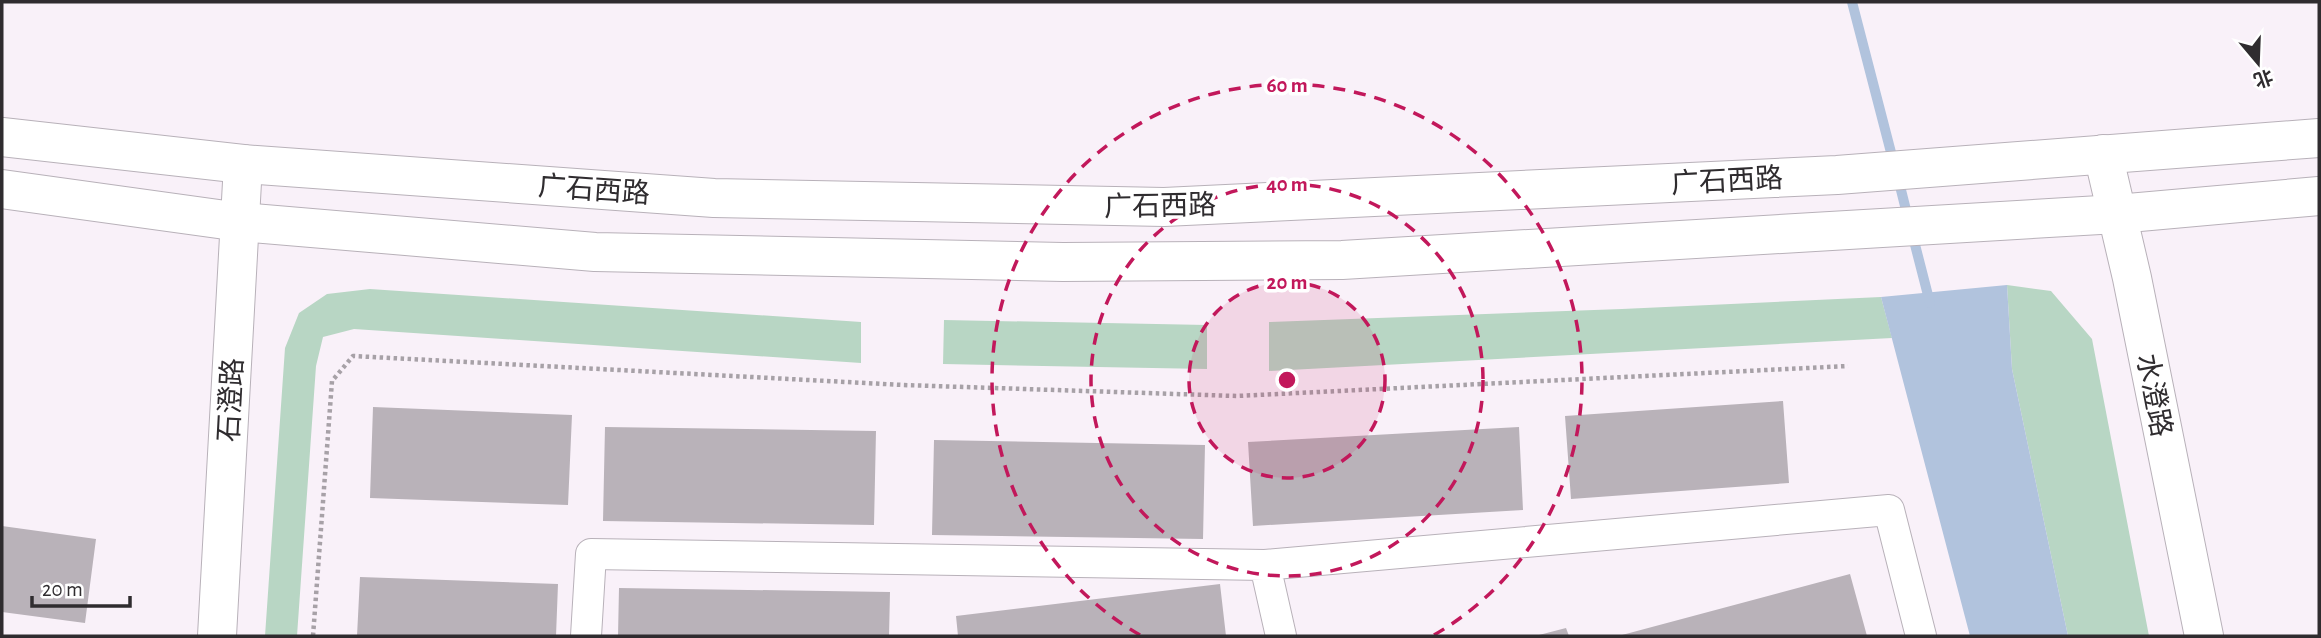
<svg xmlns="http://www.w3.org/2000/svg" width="2321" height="638" viewBox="0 0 2321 638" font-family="'Alegreya Sans','Noto Sans SC',sans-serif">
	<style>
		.green { fill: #b8d6c4 }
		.water { fill: #b1c3dd }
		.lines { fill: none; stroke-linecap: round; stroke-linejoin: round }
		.stream { stroke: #b1c3dd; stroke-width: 10 }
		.building { fill: #b9b2b9 }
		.street-casing { stroke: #b8b1b9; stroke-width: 32 }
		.secondary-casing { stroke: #b8b1b9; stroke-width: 40 }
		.primary-casing { stroke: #b8b1b9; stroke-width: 40 }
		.path { stroke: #a7a1a7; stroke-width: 4.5; stroke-dasharray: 3.5 3.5; stroke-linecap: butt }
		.street { stroke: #fff; stroke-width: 30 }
		.secondary { stroke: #fff; stroke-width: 38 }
		.primary { stroke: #fff; stroke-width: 38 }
		.ring { fill: none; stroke: #c2185b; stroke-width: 3.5; stroke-dasharray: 12 9 }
		.labels { text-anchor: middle; stroke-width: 7; stroke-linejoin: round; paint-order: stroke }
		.street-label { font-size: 28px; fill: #2f2c2f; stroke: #fff }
		.centre { fill: #c2185b; stroke: #fff; stroke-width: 3.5 }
		.ring-label { font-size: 21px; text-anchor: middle; font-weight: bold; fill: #c2185b; stroke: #fff; stroke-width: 7; stroke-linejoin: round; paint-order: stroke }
	</style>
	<rect width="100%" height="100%" fill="#f9f1f9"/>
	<path class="green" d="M2007 285 2051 291 2092 339 2149 636H2068L2012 369Z
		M370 289 861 322V363L354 329 323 337 316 366 297 636H265L285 348 299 313 327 294Z
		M1881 297 1892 338 1269 371V322L1622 309Z
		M944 320 1207 325V369L943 364Z"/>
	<path class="water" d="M2007 285 2012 369 2068 636H1970L1881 297Z"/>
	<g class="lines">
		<path class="stream" d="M1852 2 1894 164
			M1898 178 1908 218
			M1912 233 1930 303"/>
	</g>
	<path class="building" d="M1783 401 1789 483 1571 499 1565 416Z
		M373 407 572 415 568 505 370 498Z
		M605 427 876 431 874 525 603 521Z
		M1519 427 1523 510 1253 526 1248 442Z
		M934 440 1205 445 1203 539 932 535Z
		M2 526 96 539 85 623 2 612Z
		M1850 574 1867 636H1623L1622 635Z
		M360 577 558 584 556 636H357Z
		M1220 584 1226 636H958L956 616Z
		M619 588 890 592 889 636H618Z
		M1566 628 1569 636H1539V635Z"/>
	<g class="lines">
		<defs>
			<path id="street" d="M586 636 591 554 1265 565
				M1281 636 1265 565 1889 510 1921 636"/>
			<path id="secondary" d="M2103 154 2132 278 2204 636
				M217 636 243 164"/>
			<path id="primary" d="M2 137 243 164 714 198 1164 207 1837 175 2319 138
				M2 189 240 222 595 252 1063 262 1342 260 2117 214 2319 196"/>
		</defs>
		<use href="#street" class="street-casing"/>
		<use href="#secondary" class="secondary-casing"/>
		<use href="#primary" class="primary-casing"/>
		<path class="path" d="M313 636 332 381 353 356 903 385 1237 396 1848 366"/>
		<use href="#street" class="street"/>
		<use href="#secondary" class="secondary"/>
		<use href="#primary" class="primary"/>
	</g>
	<circle cx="1287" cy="380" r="98" fill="#c2185b" fill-opacity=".12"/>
	<g class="ring">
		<circle cx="1287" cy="380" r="98"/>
		<circle cx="1287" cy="380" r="196"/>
		<path d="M1140 635A295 295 0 1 1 1434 635"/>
	</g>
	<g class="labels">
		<g class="street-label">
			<text transform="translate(1727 180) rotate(-3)" y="10">广石西路</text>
			<text transform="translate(594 189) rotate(4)" y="10">广石西路</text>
			<text transform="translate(1160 205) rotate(-1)" y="10">广石西路</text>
			<text transform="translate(2155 395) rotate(79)" y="10">水澄路</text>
			<text transform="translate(230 400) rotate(-87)" y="10">石澄路</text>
		</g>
	</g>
	<circle cx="1287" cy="380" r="10" class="centre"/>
	<g class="ring-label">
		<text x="1287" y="92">60 m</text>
		<text x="1287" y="191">40 m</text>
		<text x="1287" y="289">20 m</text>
	</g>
	<rect width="2321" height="638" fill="none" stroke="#2f2c2f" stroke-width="7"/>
	<g transform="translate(2258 63) rotate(161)" stroke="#ffffff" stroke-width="5" paint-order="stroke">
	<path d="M0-5L12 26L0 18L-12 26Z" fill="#2f2c2f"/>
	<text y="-10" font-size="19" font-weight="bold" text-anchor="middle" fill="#2f2c2f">北</text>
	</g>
	<path d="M32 596v10h98v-10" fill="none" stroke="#2f2c2f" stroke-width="3.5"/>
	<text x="42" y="596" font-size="21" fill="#2f2c2f" stroke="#ffffff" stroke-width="5" paint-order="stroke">20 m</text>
</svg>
